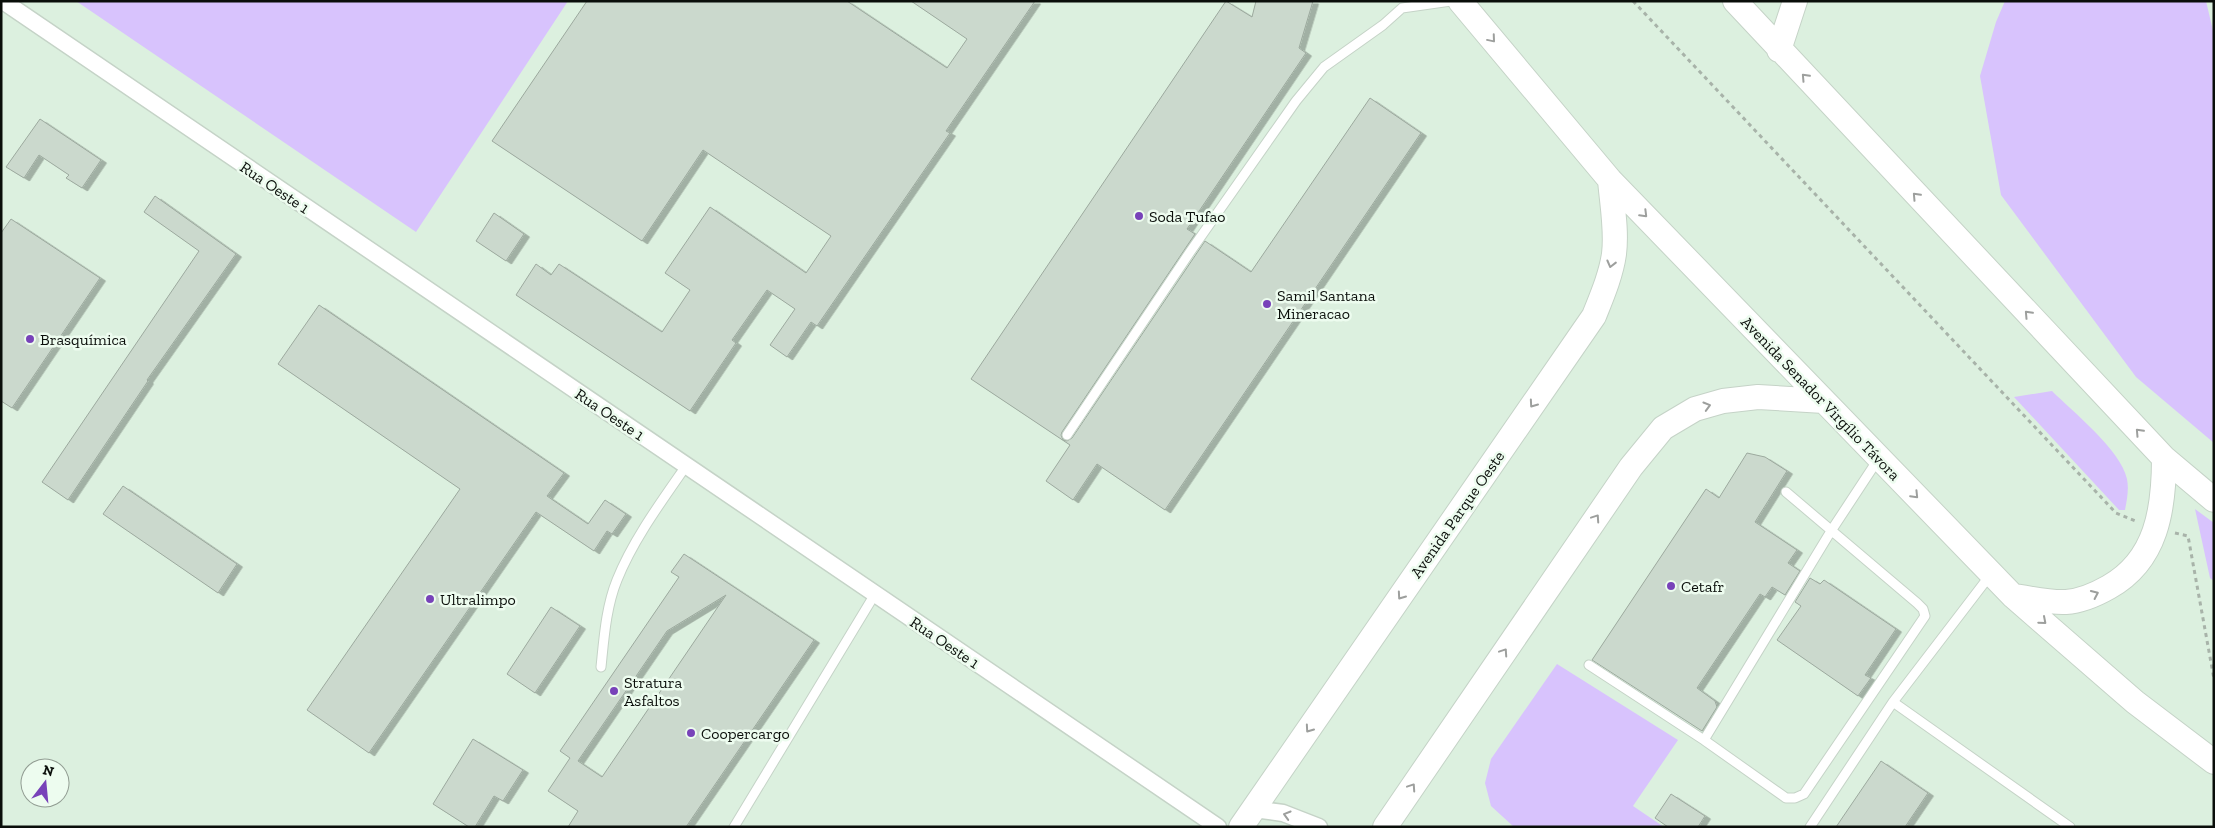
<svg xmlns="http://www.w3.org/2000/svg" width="2215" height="828" viewBox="0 0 2215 828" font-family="'Zilla Slab',serif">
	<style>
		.built { fill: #dcf0df; fill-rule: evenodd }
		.green { fill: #d8c3fd }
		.building { fill: #cbd9cd; stroke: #9ca99e; fill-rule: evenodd; filter: url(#shadow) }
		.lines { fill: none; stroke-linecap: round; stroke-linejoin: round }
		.lane-casing { stroke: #c5d3c7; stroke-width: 11 }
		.street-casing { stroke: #c5d3c7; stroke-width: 19 }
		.secondary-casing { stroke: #c5d3c7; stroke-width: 26 }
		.path { stroke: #a8b3a9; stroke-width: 3; stroke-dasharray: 4 4; stroke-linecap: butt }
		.lane { stroke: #fff; stroke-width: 9 }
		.street { stroke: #fff; stroke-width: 16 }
		.secondary { stroke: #fff; stroke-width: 24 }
		.oneway { stroke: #9d9f9d }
		.poi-dot { fill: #7842b9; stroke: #edfcef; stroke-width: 2 }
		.labels { text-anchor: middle; stroke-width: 5; stroke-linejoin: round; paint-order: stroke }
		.street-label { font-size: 16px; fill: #0a0e0a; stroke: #edfcef }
		.poi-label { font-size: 16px; fill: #0a0e0a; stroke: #edfcef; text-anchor: start }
	</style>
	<defs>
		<filter id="shadow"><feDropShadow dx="5.5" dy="3" stdDeviation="0" flood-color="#0004"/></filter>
	</defs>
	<rect width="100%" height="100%" fill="#edfcef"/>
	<path class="built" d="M1 1H2214V827H1ZM30 768H60V798H30Z"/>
	<path class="green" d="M76 1H568L416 232Z
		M2005 1H2206L2214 35V443L2136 377 2001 195 1980 76 1996 22Z
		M2052 391C2073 412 2121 450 2127 479 2129 489 2127 500 2125 510H2119L2014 397Z
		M2195 509 2214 523V581L2210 578Z
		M1557 664 1678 740 1633 806 1664 827H1514L1491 806 1485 783 1491 759Z"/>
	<path class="building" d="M587 1H847L947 68 967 39 911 1H1035L946 131 950 133 817 326 811 322 787 357 770 345 795 309 767 290 732 340 736 343 690 411 516 295 536 264 551 275 559 264 662 332 690 290 665 273 710 207 806 273 831 236 703 150 642 241 492 141Z
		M1226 1 1252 17 1256 1H1313L1299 48 1306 53 1187 229 1195 234 1062 432 1061 435 1063 440 1067 441 1072 438 1205 241 1251 272 1370 98 1421 133 1165 510 1097 464 1073 500 1046 481 1070 445 971 379Z
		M40 119 101 160 82 188 66 178 69 175 39 155 24 178 6 167Z
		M155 196 236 254 147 380 148 381 68 500 42 482 199 251 144 212Z
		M494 213 524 234 506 261 476 241Z
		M11 219 100 278 12 408 1 401V233Z
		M319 305 564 473 547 496 588 524 605 500 626 514 612 534 607 531 594 551 536 512 369 753 307 710 460 489 278 364Z
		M1747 453 1765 457 1787 471 1755 522 1797 550 1788 563 1800 571 1785 595 1772 587 1765 597 1760 594 1697 688 1715 701 1717 707 1702 731 1592 660 1706 489 1719 498Z
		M123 486 237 564 218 593 103 514Z
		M684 554 814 640 686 827H568L578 811 548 791 570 758 560 751 679 577 671 572ZM726 595 602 777 578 761 667 631Z
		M1810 578 1820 584 1824 580 1896 629 1865 675 1871 678 1858 696 1777 640 1801 606 1795 602Z
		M551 607 580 626 535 693 507 674Z
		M473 739 523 770 503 801 494 796 475 827H469L433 804Z
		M1881 761 1928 793 1905 827H1836Z
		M1671 794 1705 816 1698 827H1668L1655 818Z"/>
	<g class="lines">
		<defs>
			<path id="lane" d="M1067 435 1190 252 1296 101 1324 67 1383 25 1402 8 1451 1
				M1589 665 1704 740 1786 798H1795L1804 794 1925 616 1923 609 1917 603 1786 492
				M601 667C604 638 606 607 617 580 633 540 661 502 686 466
				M1893 702 2070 827
				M1704 740 1831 531 1879 458
				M734 827 875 594
				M1810 827 1893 702 1991 574"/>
			<path id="street" d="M3 1 1218 827
				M1254 809 1283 813 1319 827"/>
			<path id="secondary" d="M1460 1 1610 180 2013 596 2135 702 2214 762
				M1735 1 2164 458 2214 500
				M1779 50 1795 1
				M2013 596C2030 598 2049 603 2066 602 2082 601 2095 595 2109 587 2157 560 2164 509 2164 458
				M1241 827 1594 316C1602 296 1611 275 1614 254 1617 230 1612 204 1610 180
				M1385 827 1631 467 1663 428 1695 409 1723 401 1758 397 1824 401"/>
		</defs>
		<use href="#lane" class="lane-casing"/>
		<use href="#street" class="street-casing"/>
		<use href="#secondary" class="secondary-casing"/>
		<path class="path" d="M1633 1 2116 513 2138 522
			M2175 533 2188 536 2214 679"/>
		<use href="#lane" class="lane"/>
		<use href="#street" class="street"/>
		<use href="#secondary" class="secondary"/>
	</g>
	<defs><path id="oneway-chevron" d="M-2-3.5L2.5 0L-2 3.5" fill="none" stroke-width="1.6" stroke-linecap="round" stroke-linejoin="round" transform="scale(1.25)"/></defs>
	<g class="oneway">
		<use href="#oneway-chevron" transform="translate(1492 39) rotate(50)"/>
		<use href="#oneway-chevron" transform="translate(1805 77) rotate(-133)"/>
		<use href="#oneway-chevron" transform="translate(1916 196) rotate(-133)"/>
		<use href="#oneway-chevron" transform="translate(1644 214) rotate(45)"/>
		<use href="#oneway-chevron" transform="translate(1611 264) rotate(104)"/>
		<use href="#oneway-chevron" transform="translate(2028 314) rotate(-133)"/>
		<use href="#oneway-chevron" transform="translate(1533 404) rotate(125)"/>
		<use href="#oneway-chevron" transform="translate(1707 406) rotate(-16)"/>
		<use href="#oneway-chevron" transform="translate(2139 432) rotate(-133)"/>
		<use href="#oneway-chevron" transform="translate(1915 495) rotate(46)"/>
		<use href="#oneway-chevron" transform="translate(1596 518) rotate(-56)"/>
		<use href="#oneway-chevron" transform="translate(2095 594) rotate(-25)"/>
		<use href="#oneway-chevron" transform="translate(1401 596) rotate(125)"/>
		<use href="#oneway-chevron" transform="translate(2043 621) rotate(41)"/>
		<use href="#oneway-chevron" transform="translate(1504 652) rotate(-56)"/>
		<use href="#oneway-chevron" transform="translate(1309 729) rotate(125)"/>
		<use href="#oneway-chevron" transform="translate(1412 787) rotate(-56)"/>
		<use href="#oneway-chevron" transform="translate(1287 815) rotate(-164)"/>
	</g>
	<g class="poi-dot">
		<circle cx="1139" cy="216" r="5"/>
		<circle cx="1267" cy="304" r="5"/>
		<circle cx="30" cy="339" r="5"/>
		<circle cx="1671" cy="586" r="5"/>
		<circle cx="430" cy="599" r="5"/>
		<circle cx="614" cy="691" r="5"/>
		<circle cx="691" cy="733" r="5"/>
	</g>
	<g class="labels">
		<g class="street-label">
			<text transform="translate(275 187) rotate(34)" y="6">Rua Oeste 1</text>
			<text transform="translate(1821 398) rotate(46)" y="6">Avenida Senador Virgílio Távora</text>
			<text transform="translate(610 414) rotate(34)" y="6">Rua Oeste 1</text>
			<text transform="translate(1457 514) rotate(-55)" y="6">Avenida Parque Oeste</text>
			<text transform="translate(945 642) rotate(34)" y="6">Rua Oeste 1</text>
		</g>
		<g class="poi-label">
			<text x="1149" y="222">Soda Tufao</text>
			<text x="1277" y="301">Samil Santana<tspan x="1277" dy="18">Mineracao</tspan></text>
			<text x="40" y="345">Brasquímica</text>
			<text x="1681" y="592">Cetafr</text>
			<text x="440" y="605">Ultralimpo</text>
			<text x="624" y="688">Stratura<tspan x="624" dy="18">Asfaltos</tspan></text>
			<text x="701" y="739">Coopercargo</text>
		</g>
	</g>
	<rect width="2215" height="828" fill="none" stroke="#0a0e0a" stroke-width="5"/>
	<g transform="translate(45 783) rotate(16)"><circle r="24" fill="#edfcef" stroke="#929d93"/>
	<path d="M0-4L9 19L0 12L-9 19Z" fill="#7842b9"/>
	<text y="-8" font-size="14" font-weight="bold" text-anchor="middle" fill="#0a0e0a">N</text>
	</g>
</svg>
